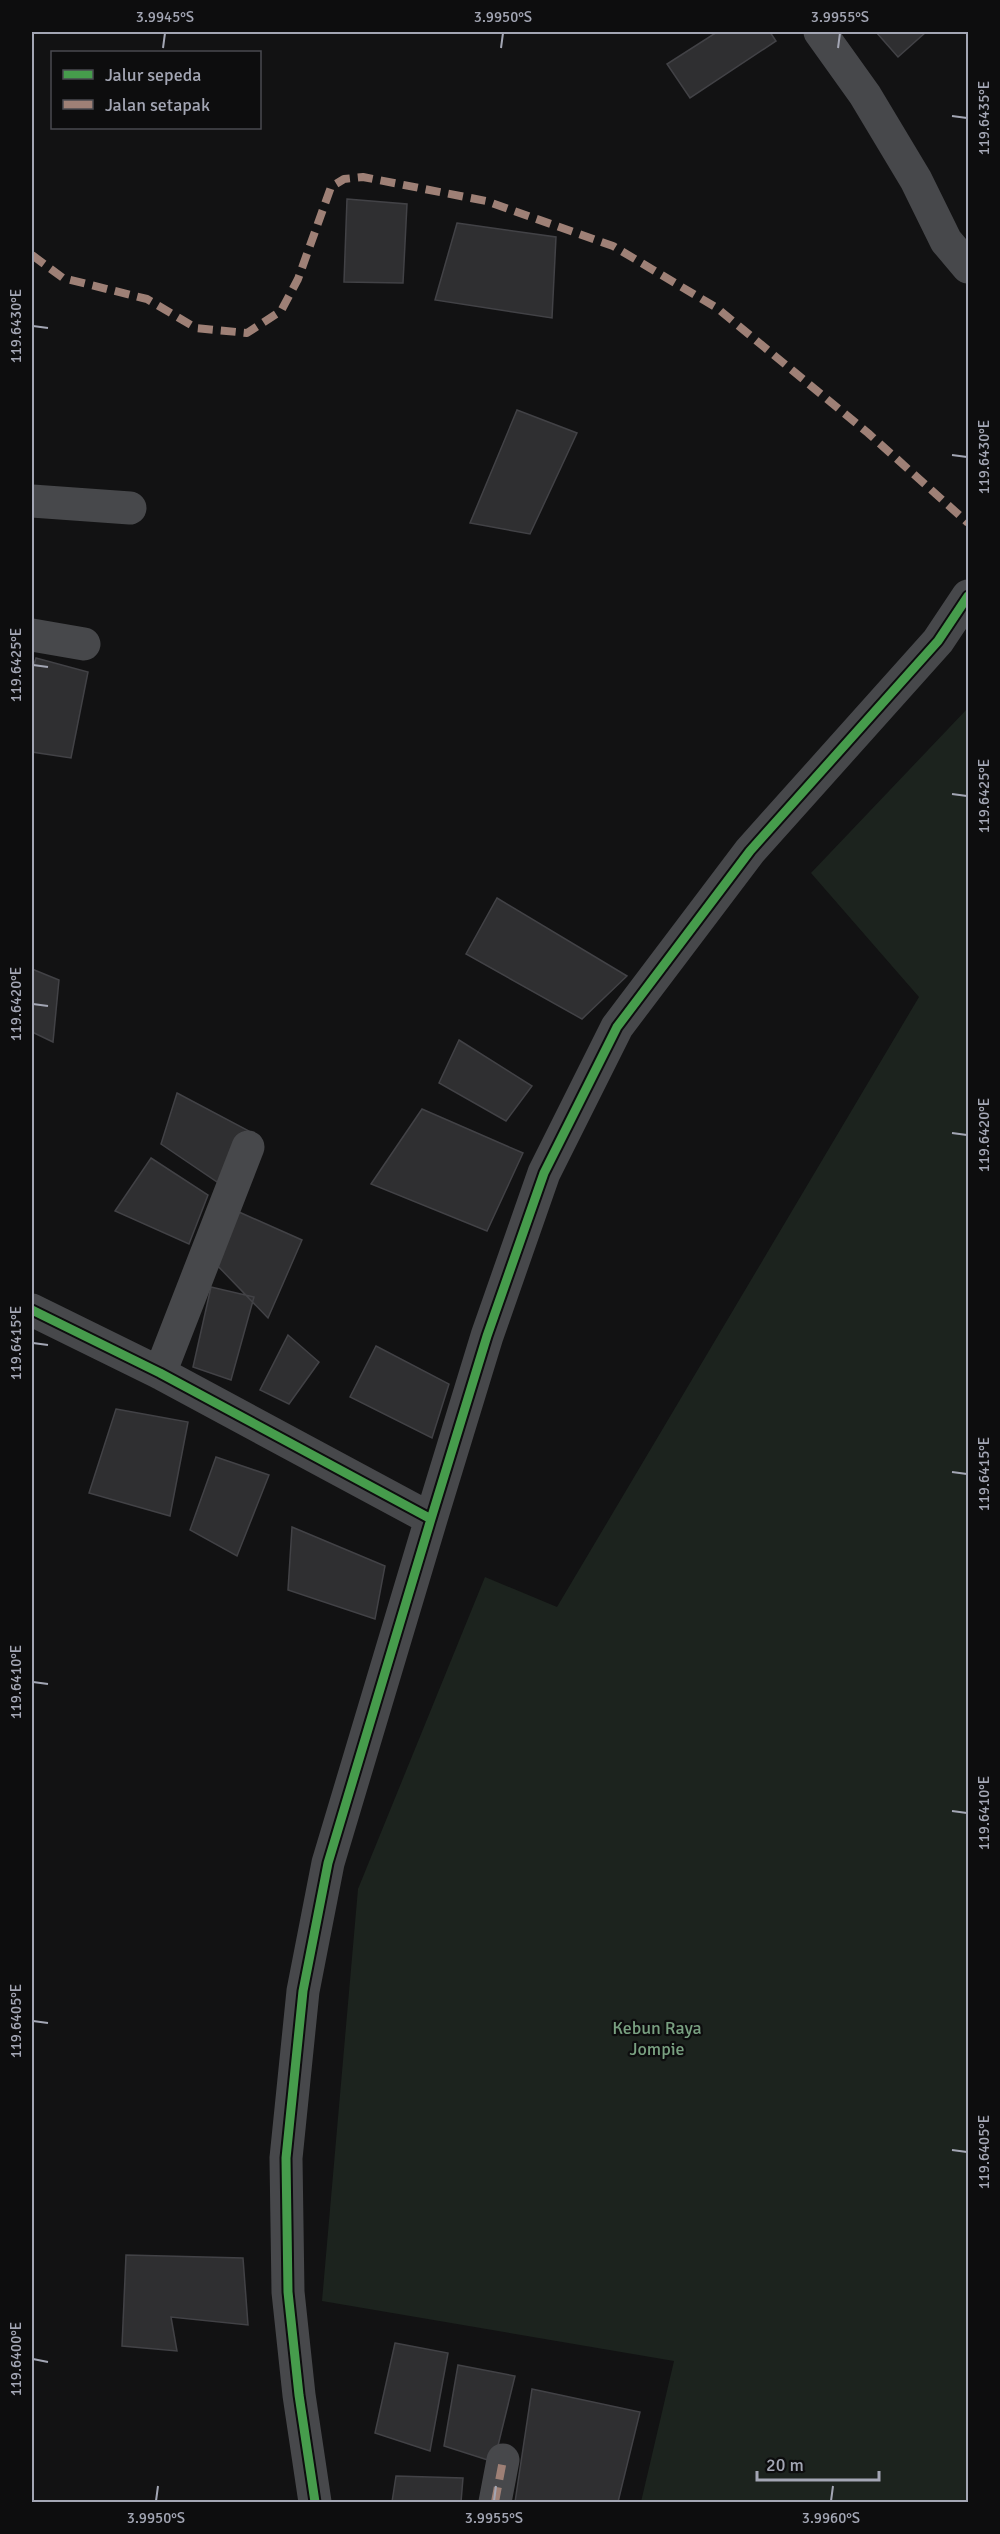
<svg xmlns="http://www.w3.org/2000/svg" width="1000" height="2534" viewBox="0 0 1000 2534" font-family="Signika,sans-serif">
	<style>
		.green { fill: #1c231e }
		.building { fill: #2f2f31; stroke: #424246; stroke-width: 1.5 }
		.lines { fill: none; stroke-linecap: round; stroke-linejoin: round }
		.minor { stroke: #47484b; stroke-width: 33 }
		.quiet { stroke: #9e8076; stroke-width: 8; stroke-dasharray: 15 8; stroke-linecap: butt }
		.cycleway-casing { stroke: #0d0d0e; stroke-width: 13 }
		.cycleway { stroke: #469c4c; stroke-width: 9 }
		.ticks { fill: none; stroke: #a3a6b4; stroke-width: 2 }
		.labels { text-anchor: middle; stroke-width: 4.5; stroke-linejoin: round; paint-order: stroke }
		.park-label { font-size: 18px; fill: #79a081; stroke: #0d0d0e }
		.neatline { fill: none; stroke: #a3a6b4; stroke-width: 2 }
		.ticks-label { font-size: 15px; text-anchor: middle; fill: #a3a6b4 }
	</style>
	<rect width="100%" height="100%" fill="#121213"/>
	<path class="green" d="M968 708V2502H641L674 2361 322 2301 358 1889 485 1577 557 1607 919 997 811 873Z"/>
	<path class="building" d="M717 32H770L776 41 690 98 667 64Z
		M876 32H926L898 57Z
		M347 199 407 204 403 283 344 282Z
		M457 223 556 237 552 318 435 300Z
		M517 410 577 433 530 534 470 523Z
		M36 658 88 672 71 758 32 752V671Z
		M497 898 627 976 582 1019 466 954Z
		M32 969 59 980 53 1042 32 1032Z
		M459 1040 532 1086 506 1121 439 1083Z
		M177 1093 249 1131 229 1190 161 1144Z
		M422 1109 523 1153 487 1231 371 1184Z
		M151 1158 208 1195 189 1244 115 1211Z
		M239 1212 302 1240 268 1318 213 1261Z
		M211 1287 254 1297 231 1380 193 1367Z
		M288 1335 319 1362 289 1404 260 1390Z
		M376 1346 449 1384 432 1438 350 1397Z
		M116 1409 188 1422 170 1516 89 1493Z
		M216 1457 269 1475 237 1556 190 1530Z
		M292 1527 385 1566 375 1619 288 1590Z
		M126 2255 243 2258 248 2325 171 2317 177 2351 122 2346Z
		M395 2343 448 2353 430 2451 375 2433Z
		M458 2365 515 2376 494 2462 444 2446Z
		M532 2389 640 2412 618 2502H515Z
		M396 2476 463 2478 461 2502H392Z"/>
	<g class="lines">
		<path class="minor" d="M820 32 865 95 916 180 946 241 968 267
			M32 501 130 508
			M32 635 84 644
			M32 1310 160 1373 431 1519 328 1863 303 1991 286 2158 288 2292 299 2395 315 2502
			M160 1373 248 1147
			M431 1519 487 1336 544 1173 617 1027 750 851 938 641 968 596
			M495 2502 503 2460"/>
		<path class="quiet" d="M32 255 63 278 147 299 196 328 247 333 281 311 298 279 331 187 344 179 363 177 486 201 613 246 717 308 868 433 968 523
			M495 2502 503 2460"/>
		<defs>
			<path id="cycleway" d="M32 1310 160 1373 431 1519 328 1863 303 1991 286 2158 288 2292 299 2395 315 2502
				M431 1519 487 1336 544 1173 617 1027 750 851 938 641 968 596"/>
		</defs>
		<use href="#cycleway" class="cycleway-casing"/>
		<use href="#cycleway" class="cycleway"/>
	</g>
	<path class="ticks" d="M163 48 165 33M501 48 503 33M838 48 840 33M952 116 967 118M33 326 48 328M952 455 967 457M33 665 48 667M952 794 967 796M33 1004 48 1006M952 1133 967 1135M33 1343 48 1345M952 1472 967 1474M33 1682 48 1684M952 1811 967 1813M33 2021 48 2023M952 2150 967 2152M33 2359 48 2362M156 2501 158 2486M494 2501 496 2486M831 2501 833 2486"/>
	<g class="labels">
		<g class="park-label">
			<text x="657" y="2034">Kebun Raya<tspan x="657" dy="21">Jompie</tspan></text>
		</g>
	</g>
	<rect width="1000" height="2534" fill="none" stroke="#0d0d0e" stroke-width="66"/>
	<rect x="51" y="51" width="210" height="78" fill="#0d0d0e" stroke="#494a50" stroke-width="1.5"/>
	<rect x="63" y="70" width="30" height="9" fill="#469c4c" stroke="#494a50" stroke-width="1.5"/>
	<text x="105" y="81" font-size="18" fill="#a3a6b4">Jalur sepeda</text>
	<rect x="63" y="100" width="30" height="9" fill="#9e8076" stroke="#494a50" stroke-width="1.5"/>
	<text x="105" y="111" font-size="18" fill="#a3a6b4">Jalan setapak</text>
	<path d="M757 2471v9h122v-9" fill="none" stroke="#a3a6b4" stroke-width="3"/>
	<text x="766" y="2471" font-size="18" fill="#a3a6b4" stroke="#0d0d0e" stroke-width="4.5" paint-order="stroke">20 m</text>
	<rect x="33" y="33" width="934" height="2468" class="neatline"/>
	<g class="ticks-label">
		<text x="165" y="22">3.9945°S</text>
		<text x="503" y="22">3.9950°S</text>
		<text x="840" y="22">3.9955°S</text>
		<text transform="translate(984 118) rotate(-90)" y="5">119.6435°E</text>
		<text transform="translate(16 326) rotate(-90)" y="5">119.6430°E</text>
		<text transform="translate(984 457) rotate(-90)" y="5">119.6430°E</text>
		<text transform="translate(16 665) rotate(-90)" y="5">119.6425°E</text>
		<text transform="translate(984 796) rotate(-90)" y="5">119.6425°E</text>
		<text transform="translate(16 1004) rotate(-90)" y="5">119.6420°E</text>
		<text transform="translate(984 1135) rotate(-90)" y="5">119.6420°E</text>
		<text transform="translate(16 1343) rotate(-90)" y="5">119.6415°E</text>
		<text transform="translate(984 1474) rotate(-90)" y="5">119.6415°E</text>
		<text transform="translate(16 1682) rotate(-90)" y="5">119.6410°E</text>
		<text transform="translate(984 1813) rotate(-90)" y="5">119.6410°E</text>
		<text transform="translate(16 2021) rotate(-90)" y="5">119.6405°E</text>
		<text transform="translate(984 2152) rotate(-90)" y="5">119.6405°E</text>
		<text transform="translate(16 2359) rotate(-90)" y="5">119.6400°E</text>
		<text x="156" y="2523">3.9950°S</text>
		<text x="494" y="2523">3.9955°S</text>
		<text x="831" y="2523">3.9960°S</text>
	</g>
</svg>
